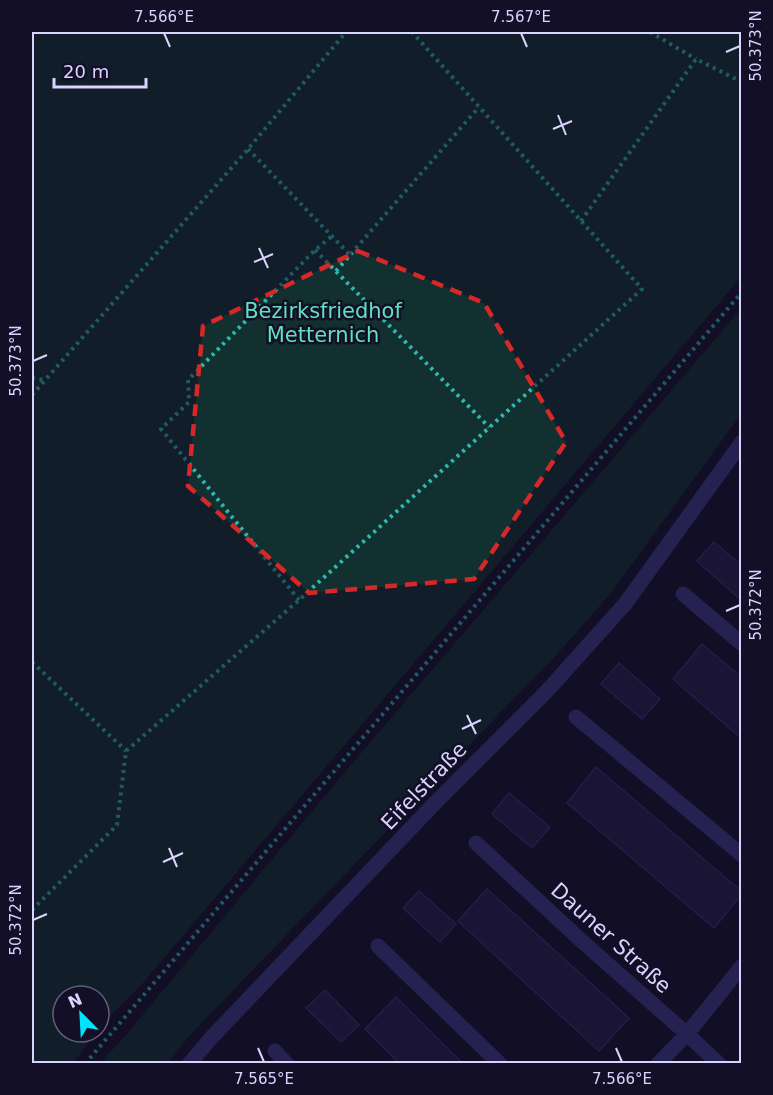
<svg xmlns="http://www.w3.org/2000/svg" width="773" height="1095" viewBox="0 0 773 1095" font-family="'DejaVu Sans',sans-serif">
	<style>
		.green { fill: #12302f }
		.building { fill: #241b47; stroke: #3b2d73; stroke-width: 1.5 }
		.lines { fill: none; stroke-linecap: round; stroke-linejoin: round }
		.path { stroke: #2fb8b0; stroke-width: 4; stroke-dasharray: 3 4.5; stroke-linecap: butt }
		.minor { stroke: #3d3a85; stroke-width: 15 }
		.marked { fill: none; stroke: #d62828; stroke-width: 4.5; stroke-dasharray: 12 8; stroke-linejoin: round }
		.ticks { fill: none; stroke: #d9d4ff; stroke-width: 2 }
		.labels { text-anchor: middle; stroke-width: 5; stroke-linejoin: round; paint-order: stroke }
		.park-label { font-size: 21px; fill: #5fe0c0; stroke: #130f26 }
		.street-label { font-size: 21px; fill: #d9d4ff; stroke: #130f26 }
		.neatline { fill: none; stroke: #d9d4ff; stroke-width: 2 }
		.ticks-label { font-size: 15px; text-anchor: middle; fill: #d9d4ff }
	</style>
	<rect width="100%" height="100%" fill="#130f26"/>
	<path class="green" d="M32 32H742L741 277 142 984 107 1019 99 1029V996H63V1032H97L72 1064 32 1063Z
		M741 309V414L611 593 559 652 190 1035 168 1063H100L120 1042 339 779Z"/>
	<path class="building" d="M714 542 741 565V600L697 561Z
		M702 644 741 677V738L673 679Z
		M619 663 660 699 642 719 601 684Z
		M596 767 741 891V895L714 928 567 803Z
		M509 793 550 827 532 848 492 814Z
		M487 889 629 1018 599 1051 458 921Z
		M419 891 456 924 440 942 403 908Z
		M325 990 359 1025 341 1042 306 1008Z
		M396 997 463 1064H400L365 1029Z"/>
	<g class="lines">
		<path class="path" d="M650 32 696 59
			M248 149 351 256
			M581 221 696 59 742 82
			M315 250 489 427
			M336 271 479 107
			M32 378 44 380
			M32 395 248 149 346 32
			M299 600 161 429 189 402 188 380 315 250 332 236
			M32 662 126 751
			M32 910 117 825 126 751 299 600 642 289 412 32
			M85 1064 742 292"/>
		<path class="minor" d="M683 594 742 644
			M576 717 742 855
			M476 843 585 944 687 1034 719 1064
			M378 946 500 1064
			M275 1051 287 1064
			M189 1064 212 1037 434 804 547 691 625 604 742 442
			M658 1064 687 1034 742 966"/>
	</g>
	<path d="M0 0H773V1095H0ZM358 251 484 303 566 442 474 579 309 593 188 486 203 326Z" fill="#130f26" fill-opacity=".55" fill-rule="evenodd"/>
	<path class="marked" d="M358 251 484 303 566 442 474 579 309 593 188 486 203 326Z"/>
	<path class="ticks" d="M164 33 170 47M521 33 527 47M726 52 740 46M558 115 566 135M553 129 572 121M259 248 268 268M254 262 273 254M33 361 47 355M726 611 740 605M467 715 476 734M462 729 481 720M169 848 177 867M163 862 183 853M33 920 47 914M258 1048 264 1062M616 1048 622 1062"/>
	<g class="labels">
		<g class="park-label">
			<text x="323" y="318">Bezirksfriedhof<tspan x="323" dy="24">Metternich</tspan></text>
		</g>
		<g class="street-label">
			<text transform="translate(424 786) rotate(-46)" y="7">Eifelstraße</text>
			<text transform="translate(611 938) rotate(42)" y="7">Dauner Straße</text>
		</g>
	</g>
	<rect width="773" height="1095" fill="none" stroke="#130f26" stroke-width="66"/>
	<g transform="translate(81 1014) rotate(336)"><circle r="28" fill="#130f26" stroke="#625e7d" stroke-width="1.5"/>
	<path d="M0-4.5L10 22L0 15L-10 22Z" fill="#00e5ff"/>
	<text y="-9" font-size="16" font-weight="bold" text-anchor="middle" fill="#d9d4ff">N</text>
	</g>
	<path d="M54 78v9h92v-9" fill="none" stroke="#d9d4ff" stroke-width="3"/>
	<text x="63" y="78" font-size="18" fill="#d9d4ff" stroke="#130f26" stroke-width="4.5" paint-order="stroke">20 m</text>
	<rect x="33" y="33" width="707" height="1029" class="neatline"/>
	<g class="ticks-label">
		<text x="164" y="22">7.566°E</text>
		<text x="521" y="22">7.567°E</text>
		<text transform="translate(756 46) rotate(-90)" y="5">50.373°N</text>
		<text transform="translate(16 361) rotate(-90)" y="5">50.373°N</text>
		<text transform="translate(756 605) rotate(-90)" y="5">50.372°N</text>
		<text transform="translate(16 920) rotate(-90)" y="5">50.372°N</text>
		<text x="264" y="1084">7.565°E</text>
		<text x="622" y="1084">7.566°E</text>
	</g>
</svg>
